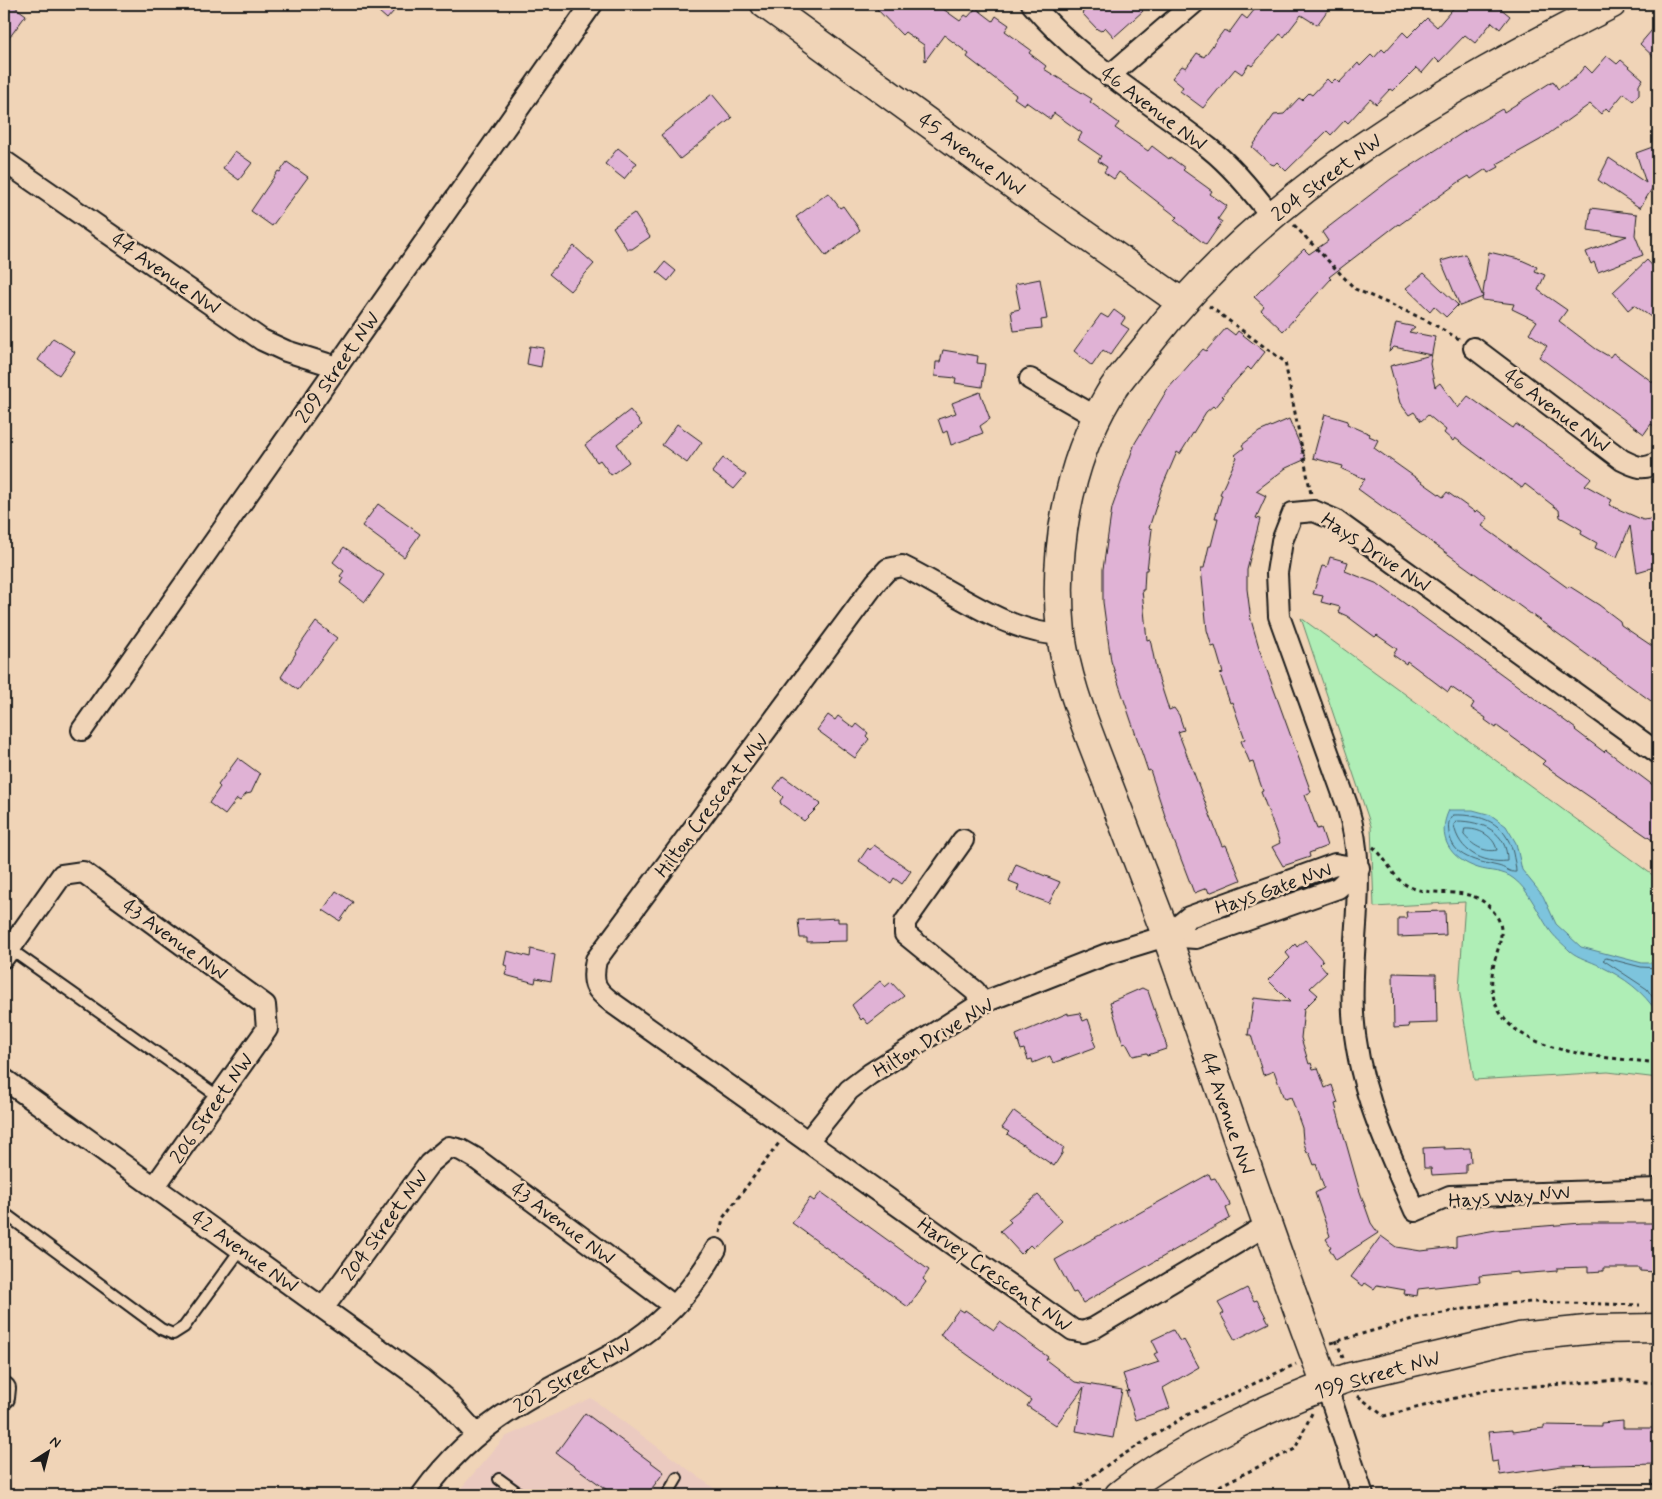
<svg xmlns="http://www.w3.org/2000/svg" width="1662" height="1499" viewBox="0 0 1662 1499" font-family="Mynerve,sans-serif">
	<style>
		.built { fill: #ebcac0 }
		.green { fill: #afeeb6; stroke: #668569 }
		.water { fill: #7dc4dd; stroke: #568190 }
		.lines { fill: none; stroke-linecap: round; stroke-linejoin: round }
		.shore { stroke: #435f69; stroke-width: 1 }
		.building { fill: #e0b2d5; stroke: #1c1c1c }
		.lane-casing { stroke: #1c1c1c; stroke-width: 14 }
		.street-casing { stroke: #1c1c1c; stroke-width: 24 }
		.secondary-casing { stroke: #1c1c1c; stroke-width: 31 }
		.path { stroke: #1c1c1c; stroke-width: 3; stroke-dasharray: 4 4; stroke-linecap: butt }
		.lane { stroke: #f0d4b7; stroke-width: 10 }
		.street { stroke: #f0d4b7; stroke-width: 20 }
		.secondary { stroke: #f0d4b7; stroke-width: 28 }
		.labels { text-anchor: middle; stroke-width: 5; stroke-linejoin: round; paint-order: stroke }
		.street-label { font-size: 20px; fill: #1c1c1c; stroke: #f0d4b7 }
	</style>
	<rect width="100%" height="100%" fill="#f0d4b7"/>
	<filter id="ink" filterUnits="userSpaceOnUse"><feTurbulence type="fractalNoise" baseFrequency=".02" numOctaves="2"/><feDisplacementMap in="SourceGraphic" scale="10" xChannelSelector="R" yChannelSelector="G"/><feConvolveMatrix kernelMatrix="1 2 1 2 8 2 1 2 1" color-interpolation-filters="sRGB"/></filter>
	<g filter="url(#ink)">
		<path class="built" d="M591 1398 723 1495H455L505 1437Z"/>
		<path class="green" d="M1301 618 1658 879V1078L1608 1072 1474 1080 1459 989 1465 902 1374 907 1371 826Z"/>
		<path class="water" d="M1449 810H1473L1491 815 1506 826 1516 843 1522 870 1543 896 1556 924 1581 947 1642 963H1658V1014C1643 991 1625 978 1600 966 1591 961 1578 958 1570 951 1563 944 1554 937 1549 929 1538 913 1529 890 1514 879 1503 870 1490 872 1478 868 1450 859 1436 837 1449 810Z"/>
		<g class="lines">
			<path class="shore" d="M1453 815C1481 814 1506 822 1513 853 1514 859 1516 866 1516 872 1510 873 1504 867 1498 866 1477 861 1453 858 1449 833 1448 825 1448 821 1453 815Z
				M1457 821C1482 821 1508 832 1507 861 1483 864 1458 851 1454 825Z
				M1465 829C1479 828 1494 836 1497 850 1484 853 1472 845 1464 835Z
				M1658 968 1641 967 1606 958 1603 960 1647 989 1658 1005"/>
		</g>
		<path class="building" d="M4 4H11L26 15 4 45Z
			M370 4H400L387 19Z
			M872 4H936L960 21 965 15 968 17 976 8 993 21 996 16 1009 25 1005 31 1031 50 1029 53 1046 66 1044 69 1092 99 1090 102 1119 123 1115 128 1148 151 1152 146 1169 159 1170 157 1185 168 1183 170 1212 191 1210 194 1227 206 1218 219 1222 222 1206 245 1174 220 1177 217 1119 172 1114 179 1104 172 1107 167 1098 161 1101 156 1078 140 1082 133 1054 113 1050 119 1026 102 1024 105 1014 98 1016 95 967 57 969 54 944 35 925 61 924 45 905 32 902 35Z
			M1093 4H1137L1143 11 1114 37 1105 27 1101 31 1097 29 1082 13Z
			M1259 4H1332L1317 25 1301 15 1284 37 1280 34 1252 66 1249 64 1242 74 1235 69 1203 108 1180 91 1183 87 1172 78 1182 66 1186 68 1197 53 1204 57 1224 30 1229 33 1242 15 1247 19Z
			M1457 4H1495L1510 16 1500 29 1492 22 1475 43 1465 35 1439 62 1435 58 1422 73 1416 68 1393 91 1390 89 1376 104 1370 99 1348 123 1345 120 1331 135 1327 131 1286 171 1277 162 1274 165 1271 164 1252 147 1274 115 1284 114 1299 98 1302 100 1309 93 1312 95 1327 79 1331 83 1335 79 1339 83 1358 63 1360 66 1371 55 1374 58 1382 49 1385 52 1403 32 1408 37 1427 18 1437 27Z
			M1658 23V61L1640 44Z
			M1607 56 1617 64 1621 60 1643 79 1639 85V94L1633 101 1624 93 1609 111 1606 108 1601 114 1590 104 1540 140 1497 164 1499 167 1488 173 1486 169 1471 179 1469 176 1459 182 1399 225 1398 224 1329 277 1331 279 1283 331 1261 310 1264 306 1254 297 1261 290 1304 249 1309 254 1328 241 1322 232 1391 179 1473 126 1502 109 1504 112 1553 81 1558 89 1575 78 1585 66 1592 73Z
			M712 94 732 118 680 159 661 135Z
			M1658 145V185L1653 187 1640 208 1598 180 1609 158 1646 183 1636 153Z
			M618 148 637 163 624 179 605 164Z
			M235 151 252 163 239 180 223 168Z
			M287 162 308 177 272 226 251 211 278 171 280 172Z
			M828 193 840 208 843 206 860 230 826 256 796 217Z
			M1591 208 1637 214 1635 235 1643 255 1598 272 1594 262 1591 264 1586 252 1627 236 1588 230Z
			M634 213 650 237 632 249H627L613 227Z
			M574 246 594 264 570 291 549 274Z
			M1489 252 1519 259 1537 267 1535 271 1545 275 1538 290 1567 310 1559 321 1596 349 1610 357 1613 353 1658 386V429L1651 424 1644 434 1539 357 1547 346 1529 333 1537 321 1512 309 1514 304 1482 300Z
			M1465 254 1483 297 1460 306 1441 261Z
			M1647 260 1658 272V322L1634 305 1628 310 1613 292Z
			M665 262 676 271 668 281 657 272Z
			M1424 273 1458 305 1446 317 1434 306 1430 311 1406 288Z
			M1040 279 1047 319 1041 320 1042 328 1014 331 1011 311 1020 309 1015 284Z
			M1114 310 1125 318 1121 324 1129 329 1110 355 1103 350 1092 366 1074 351 1101 314 1108 318Z
			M1396 323 1415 327 1409 332 1435 337 1430 364 1435 387 1440 383 1458 408 1468 396 1513 428 1516 424 1532 435 1591 478 1585 485 1612 500 1609 505 1643 520 1658 518V566L1637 572 1630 526 1617 557 1595 548 1597 543 1581 534 1582 530 1560 517 1559 510 1525 484 1522 488 1455 438 1453 441 1444 433 1446 430 1428 415 1421 421 1414 412 1409 415 1400 403 1390 366 1431 355 1394 347 1389 352Z
			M1226 328 1235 335 1238 331 1265 352 1251 370 1248 367 1222 396 1224 397 1215 408 1213 406 1206 412 1180 454 1177 452 1162 487 1149 528 1152 529 1147 570H1145L1144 590H1142L1147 640 1150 639 1157 673 1169 710 1174 708 1179 715 1184 730 1178 732 1222 846 1226 845 1241 880 1209 893 1207 888 1194 893 1168 825 1150 770 1148 771 1111 661 1103 602V569L1112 508 1135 443 1167 390 1203 349 1206 351Z
			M53 338 75 352 59 375 38 360Z
			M530 346 544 348 541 367 527 364Z
			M943 350 978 356 977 363 985 364 982 387 955 383 956 378 935 376 936 362H940Z
			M980 392 990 419 980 426 983 433 951 445 947 431 943 433 938 419 956 413 952 403Z
			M630 410 642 425 617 444 629 462 611 475 600 460 597 462 585 445Z
			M1325 414 1348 421 1347 424 1370 434 1369 436 1378 440 1374 448 1443 497 1447 492 1475 512 1477 510 1488 518 1482 526 1568 588 1569 586 1599 605 1620 621 1621 625 1658 650V706L1358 489 1365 479 1342 469 1343 466 1313 458Z
			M1289 419 1306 459 1286 468 1256 491 1266 496 1256 518 1260 519 1247 570V589L1251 620 1260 651 1311 792 1305 795 1317 829 1321 828 1327 846 1309 853 1310 857 1283 866 1272 847 1280 843 1261 792 1263 791 1253 762 1250 763 1241 741 1245 739 1232 702 1230 703 1220 674 1223 673 1215 646 1212 647 1207 630 1201 568H1204L1209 546H1211L1218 518H1215L1222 495 1220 494 1237 457 1235 455 1244 448 1242 445 1259 432Z
			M677 424 702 442 687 463 662 445Z
			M723 458 746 475 734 489 712 472Z
			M378 504 420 534 404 557 362 526Z
			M344 547 384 575 365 602 340 583 343 578 340 576 344 571 333 562Z
			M1330 557 1348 562 1345 571 1378 584 1511 681 1576 729 1575 730 1604 752 1606 750 1658 789V844L1542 764 1545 761 1497 726 1496 728 1485 720 1486 718 1471 708 1474 703 1451 687 1448 692 1407 661 1406 664 1393 655 1397 649 1377 635 1375 637 1347 616 1338 612 1340 607 1321 602 1323 596 1313 594 1322 566 1327 567Z
			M316 622 337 638 298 690 281 677 296 653 295 652Z
			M828 715 835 720 838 716 854 728 857 724 868 733 866 736 869 739 855 758 817 730Z
			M238 758 260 774 251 793 246 794 240 801 237 799 225 815 209 803 220 787 218 785Z
			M783 776 821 804 804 821 781 804 780 801 783 797 774 788Z
			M874 845 911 871 902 884 894 878 891 883 859 861 868 848 870 850Z
			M1016 864 1060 882 1049 903 1017 891 1019 885 1009 881Z
			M336 891 353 902 340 921 323 910Z
			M1445 911 1446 935 1398 937V918H1407L1406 912Z
			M838 918V922H847V941L807 942V938H800L798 920Z
			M1305 940 1323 961 1320 964 1327 972 1310 988 1318 995 1304 1009 1301 1038 1309 1064 1311 1063 1313 1069 1318 1068 1325 1088 1332 1085 1338 1103 1335 1104 1359 1189 1371 1223 1378 1233 1336 1260 1329 1248 1331 1247 1326 1239 1330 1236 1315 1193 1324 1188 1316 1164 1314 1165 1309 1152 1307 1153 1303 1140 1302 1128 1291 1097 1285 1099 1283 1096 1274 1071 1263 1075 1251 1035H1248L1254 998 1290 1002 1268 980 1290 958 1286 953 1295 944 1297 947Z
			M531 949 555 955 551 981 536 978 535 983 505 975 508 966 504 965 507 951 530 957Z
			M1393 973 1436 974 1437 1023 1408 1024 1409 1027 1394 1028Z
			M880 981 885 987 891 982 904 996 868 1024 863 1018 861 1020 852 1005Z
			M1142 988 1148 991 1167 1047 1166 1049 1148 1055 1147 1053 1133 1056 1126 1043 1123 1044 1110 1002Z
			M1068 1013V1015L1080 1013 1083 1021 1088 1019 1095 1039 1093 1040 1096 1047 1053 1063 1050 1056 1033 1063 1032 1059 1028 1060 1024 1049 1021 1050 1016 1035Z
			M1014 1111 1064 1148 1062 1151 1063 1152 1054 1166 1007 1134 1009 1132 1002 1128Z
			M1444 1147V1149L1470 1148 1471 1162 1466 1164V1173L1432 1175 1431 1168H1424L1423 1148Z
			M1209 1174 1211 1179 1215 1178 1229 1202 1230 1206 1226 1208 1230 1218 1083 1303 1076 1292 1073 1293 1055 1260Z
			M821 1192 929 1270 923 1279 926 1282 908 1307 792 1223 810 1198 814 1201Z
			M1038 1195 1062 1221 1033 1248 1030 1245 1021 1254 1000 1231 1011 1222 1008 1219Z
			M1582 1223H1658V1265H1656V1272L1640 1271V1268H1603V1271L1588 1272V1267L1557 1268V1271L1518 1274V1272L1479 1276 1480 1282 1418 1289 1417 1296 1404 1294 1405 1290 1377 1285 1374 1289 1365 1283 1363 1286 1351 1277 1381 1236 1396 1247 1421 1251 1456 1247V1237L1496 1230Z
			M1247 1288 1254 1301 1257 1300 1269 1323 1235 1340 1221 1315 1224 1313 1218 1303Z
			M959 1309 964 1312 965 1310 994 1330 1000 1322 1048 1357 1046 1360 1075 1382 1122 1390 1113 1438 1076 1431 1084 1387 1056 1425 1027 1406 1031 1400 940 1335Z
			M1173 1330 1179 1340 1181 1341 1184 1340 1199 1367 1163 1388 1170 1408 1136 1420 1126 1391 1129 1392 1123 1374 1159 1362 1154 1354 1158 1352 1152 1340Z
			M585 1413 664 1472 647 1495H614L556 1453Z
			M1623 1421V1428H1658V1464L1562 1466 1500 1475 1498 1461 1492 1462 1488 1432 1512 1430V1432L1544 1428V1425L1601 1426V1423Z"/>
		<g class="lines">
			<defs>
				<path id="lane" d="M10 949 219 1097
					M4 1213 161 1329 173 1334 184 1327 241 1249
					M499 1479 521 1495
					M667 1495 677 1478"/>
				<path id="street" d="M1032 4C1081 63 1150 101 1209 148 1233 167 1253 192 1271 216
					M1109 76 1193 4
					M4 161 262 340 286 351 337 367
					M1474 348 1622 460C1636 467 1644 471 1658 462
					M1030 379 1098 418
					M1061 634C1011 636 947 587 902 566L888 569 876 582 596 960C591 984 595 990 614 1004L1073 1330 1083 1332 1094 1328 1267 1225
					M82 730 592 4
					M1658 753 1335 520 1314 511 1293 513 1282 541 1277 573 1279 616 1347 805C1370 880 1349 938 1353 1013 1357 1086 1386 1145 1415 1211L1450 1196 1658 1189
					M963 840 905 922V934L975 991 982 1003
					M1166 936 1189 917 1335 864 1359 868
					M4 957 62 875 83 872 265 1005 267 1029 155 1186
					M4 1079 420 1378 444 1398 477 1435
					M808 1141 849 1090 870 1074 982 1003 1107 954 1166 936 1196 938 1338 888 1359 868
					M324 1307 429 1164 449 1147 461 1150 475 1158 674 1306
					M1326 1385 1363 1495
					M4 1398 5 1388
					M422 1495C447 1460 479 1430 516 1407 550 1385 588 1369 623 1348 662 1324 694 1289 716 1249
					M1561 1495H1658"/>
				<path id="secondary" d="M765 4 1022 191 1181 302
					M1326 1385C1269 1237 1221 1086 1167 937 1145 879 1122 821 1100 763 1084 721 1066 678 1061 633 1053 553 1067 465 1109 395 1120 376 1137 359 1150 342 1269 188 1442 90 1612 4
					M1119 1495C1180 1447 1277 1402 1350 1377L1519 1337 1596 1329 1658 1328"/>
			</defs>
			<use href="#lane" class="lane-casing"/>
			<use href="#street" class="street-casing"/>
			<use href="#secondary" class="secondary-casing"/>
			<path class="path" d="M1294 225 1355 289 1426 320 1459 339
				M1209 306 1285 362 1311 494
				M1373 847C1387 858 1392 878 1408 886 1436 900 1471 882 1493 911 1509 930 1497 947 1493 968 1478 1056 1602 1056 1658 1063
				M720 1233 723 1218 779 1143
				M1336 1340 1343 1358
				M1331 1343 1416 1318 1486 1305 1532 1302 1640 1305
				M1358 1396 1384 1416 1491 1389 1620 1380 1658 1383
				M1067 1495 1110 1463 1187 1415 1296 1364
				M1206 1495 1221 1485 1295 1449 1312 1413"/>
			<use href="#lane" class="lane"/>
			<use href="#street" class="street"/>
			<use href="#secondary" class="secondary"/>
		</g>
	</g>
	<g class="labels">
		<g class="street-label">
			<text transform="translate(1154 108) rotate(37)" y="7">46 Avenue NW</text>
			<text transform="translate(972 154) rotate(36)" y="7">45 Avenue NW</text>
			<text transform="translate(1326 177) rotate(-37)" y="7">204 Street NW</text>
			<text transform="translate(166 273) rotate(35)" y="7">44 Avenue NW</text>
			<text transform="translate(337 367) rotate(-55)" y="7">209 Street NW</text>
			<text transform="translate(1557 410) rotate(37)" y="7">46 Avenue NW</text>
			<text transform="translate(1376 552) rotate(34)" y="7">Hays Drive NW</text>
			<text transform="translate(711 805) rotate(-53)" y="7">Hilton Crescent NW</text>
			<text transform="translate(1273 888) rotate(-19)" y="7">Hays Gate NW</text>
			<text transform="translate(175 939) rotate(36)" y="7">43 Avenue NW</text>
			<text transform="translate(933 1037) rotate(-31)" y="7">Hilton Drive NW</text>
			<text transform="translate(211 1108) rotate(-55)" y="7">206 Street NW</text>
			<text transform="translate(1228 1113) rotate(71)" y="7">44 Avenue NW</text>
			<text transform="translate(1509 1196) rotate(-4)" y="7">Hays Way NW</text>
			<text transform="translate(563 1223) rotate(37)" y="7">43 Avenue NW</text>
			<text transform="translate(384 1225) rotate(-54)" y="7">204 Street NW</text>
			<text transform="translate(245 1251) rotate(36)" y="7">42 Avenue NW</text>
			<text transform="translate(995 1274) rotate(35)" y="7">Harvey Crescent NW</text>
			<text transform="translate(1377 1374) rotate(-16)" y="7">199 Street NW</text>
			<text transform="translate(572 1375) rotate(-30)" y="7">202 Street NW</text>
		</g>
	</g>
	<rect width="1662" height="1499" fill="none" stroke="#f0d4b7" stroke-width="20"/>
	<rect x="10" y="10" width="1642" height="1479" fill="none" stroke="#1c1c1c" stroke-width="2" filter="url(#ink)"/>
	<g transform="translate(48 1452) rotate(36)" stroke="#f0d4b7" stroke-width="4" paint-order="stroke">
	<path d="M0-4L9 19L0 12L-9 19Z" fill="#1c1c1c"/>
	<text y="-8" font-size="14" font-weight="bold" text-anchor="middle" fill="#1c1c1c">N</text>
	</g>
</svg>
